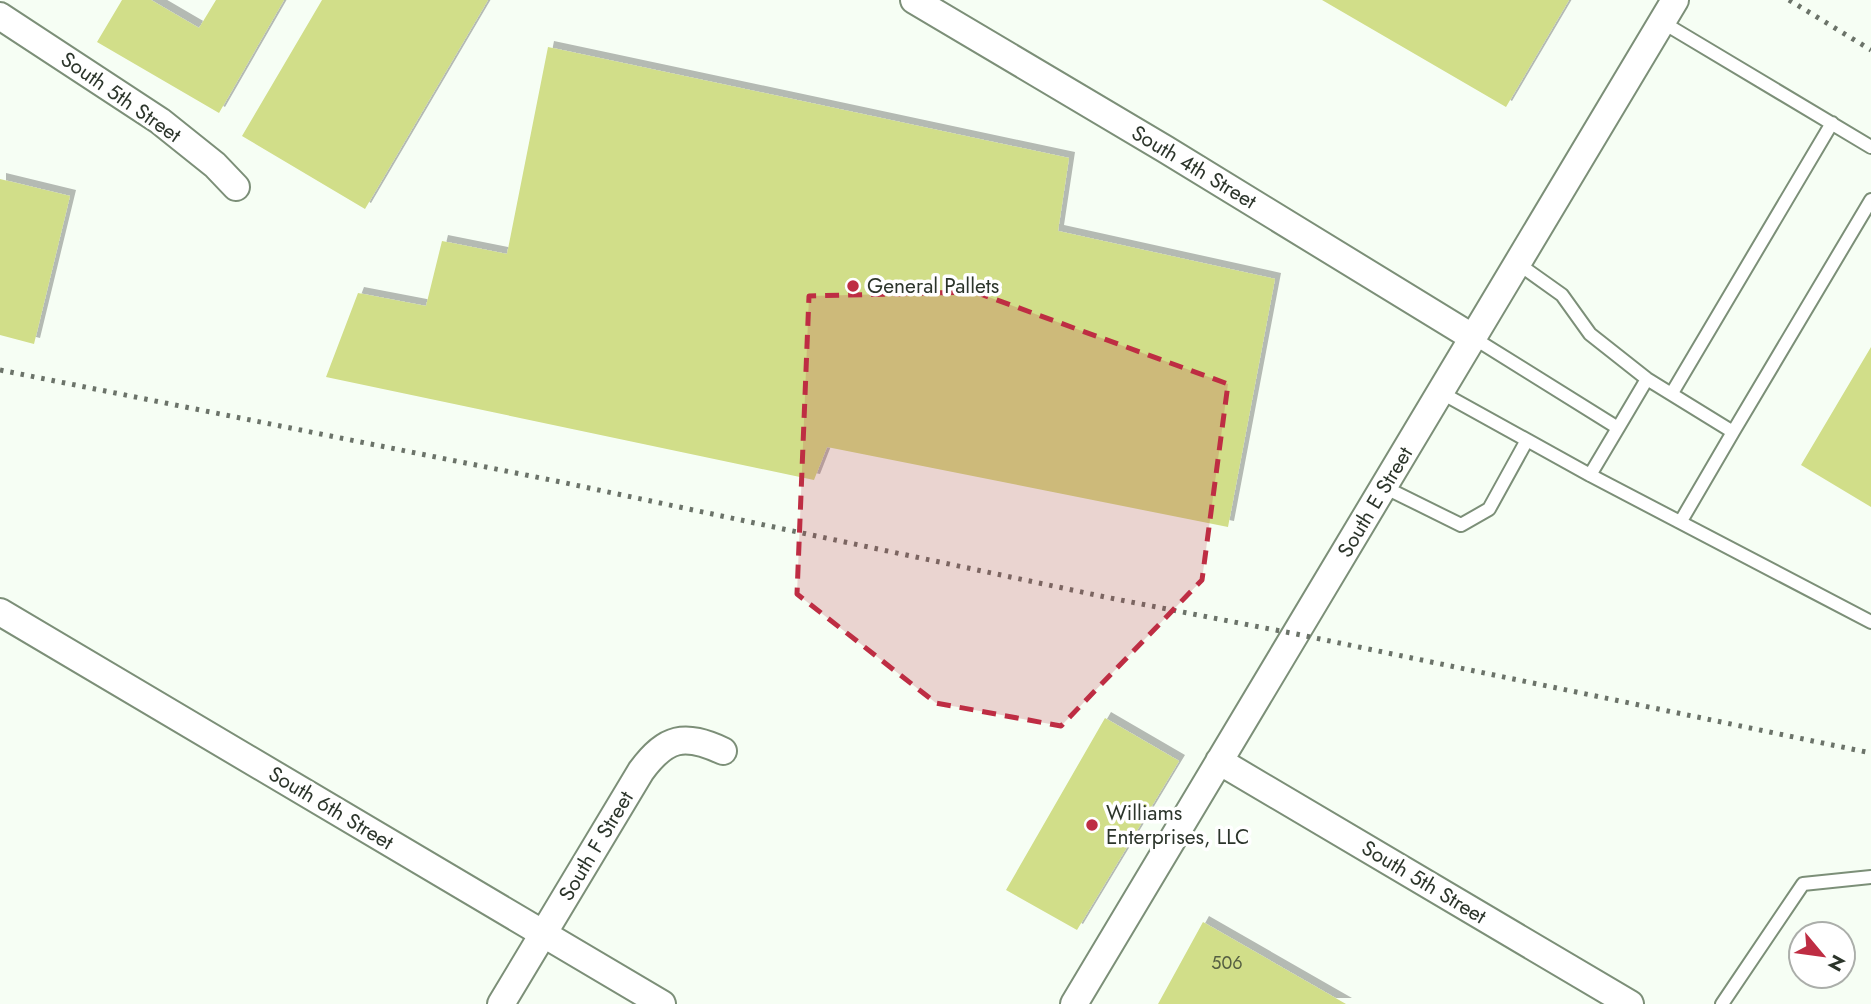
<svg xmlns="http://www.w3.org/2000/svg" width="1871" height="1004" viewBox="0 0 1871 1004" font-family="Jost,sans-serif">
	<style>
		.building { fill: #d1de89; filter: url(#shadow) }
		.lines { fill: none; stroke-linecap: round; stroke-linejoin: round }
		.lane-casing { stroke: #7c8f78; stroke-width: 16 }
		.street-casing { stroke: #7c8f78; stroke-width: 30 }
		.lane { stroke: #fff; stroke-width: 12 }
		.street { stroke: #fff; stroke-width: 26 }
		.rail { stroke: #6b7369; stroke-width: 5; stroke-dasharray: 3.5 7; stroke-linecap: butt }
		.marked { fill: #be2d43; fill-opacity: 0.2; stroke: #be2d43; stroke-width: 5; stroke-dasharray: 14 9; stroke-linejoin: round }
		.poi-dot { fill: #be2d43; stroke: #fff; stroke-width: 2.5 }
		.labels { text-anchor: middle; stroke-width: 7; stroke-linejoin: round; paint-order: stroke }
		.number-label { font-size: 18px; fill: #555f42 }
		.street-label { font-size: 21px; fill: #2c352b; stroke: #fff }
		.poi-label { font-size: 21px; fill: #2c352b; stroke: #fff; text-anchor: start }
	</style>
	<defs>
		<filter id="shadow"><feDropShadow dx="6" dy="-6" stdDeviation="0" flood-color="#0004"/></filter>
	</defs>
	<rect width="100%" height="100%" fill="#f6fef4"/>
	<path class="building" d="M122 0H151L199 28 216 0H284L219 113 97 42Z
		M322 0H488L365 209 242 136Z
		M1322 0H1569L1506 107Z
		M548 47 1069 158 1058 231 1275 279 1228 527 827 447 814 480 326 377 358 293 426 306 442 241 507 254Z
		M0 179 70 196 34 344 0 335Z
		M1871 347V507L1801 465Z
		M1105 718 1179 761 1077 930 1006 890Z
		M1203 922 1346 1004H1158Z"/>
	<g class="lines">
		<defs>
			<path id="lane" d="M1662 22 1871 147
				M1517 263 1562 295 1590 334 1647 379 1733 432 1871 200
				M1472 337 1618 428 1647 379
				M1440 392 1590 475 1871 622
				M1672 393 1832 123
				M1590 475 1618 428
				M1384 487 1461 525 1489 509 1527 440
				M1681 521 1733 432
				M1722 1004 1803 884 1871 877"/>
			<path id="street" d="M914 0 1165 149 1472 337
				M0 16 160 121 215 165 236 187
				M0 612 662 1004
				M1219 761 1630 1004
				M501 1004 641 771C666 737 684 733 723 751
				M1074 1004 1675 0"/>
		</defs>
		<use href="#lane" class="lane-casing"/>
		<use href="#street" class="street-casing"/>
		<use href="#lane" class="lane"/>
		<use href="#street" class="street"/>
		<path class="rail" d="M1789 0 1871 50
			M0 370 556 481 1110 598 1296 634 1871 753"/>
	</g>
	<path class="marked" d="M975 292 1228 384 1202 580 1061 726 936 703 797 594 809 296Z"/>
	<g class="poi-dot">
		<circle cx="853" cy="286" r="7"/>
		<circle cx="1092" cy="825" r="7"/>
	</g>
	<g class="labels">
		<g class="number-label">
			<text x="1227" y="969">506</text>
		</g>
		<g class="street-label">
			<text transform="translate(121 97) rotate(35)" y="7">South 5th Street</text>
			<text transform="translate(1194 167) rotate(31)" y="7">South 4th Street</text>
			<text transform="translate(1375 502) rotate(-59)" y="7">South E Street</text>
			<text transform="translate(331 808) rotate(31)" y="7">South 6th Street</text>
			<text transform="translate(596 846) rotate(-59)" y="7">South F Street</text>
			<text transform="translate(1424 882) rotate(31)" y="7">South 5th Street</text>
		</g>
		<g class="poi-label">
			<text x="867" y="293">General Pallets</text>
			<text x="1106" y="820">Williams<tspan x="1106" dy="24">Enterprises, LLC</tspan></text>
		</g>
	</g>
	<g transform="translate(1822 955) rotate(119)"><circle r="33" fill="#ffffff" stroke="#abaeaa" stroke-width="2"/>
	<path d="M0-5L12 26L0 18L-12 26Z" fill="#be2d43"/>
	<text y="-10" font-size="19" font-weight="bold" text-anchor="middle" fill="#2c352b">N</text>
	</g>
</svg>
